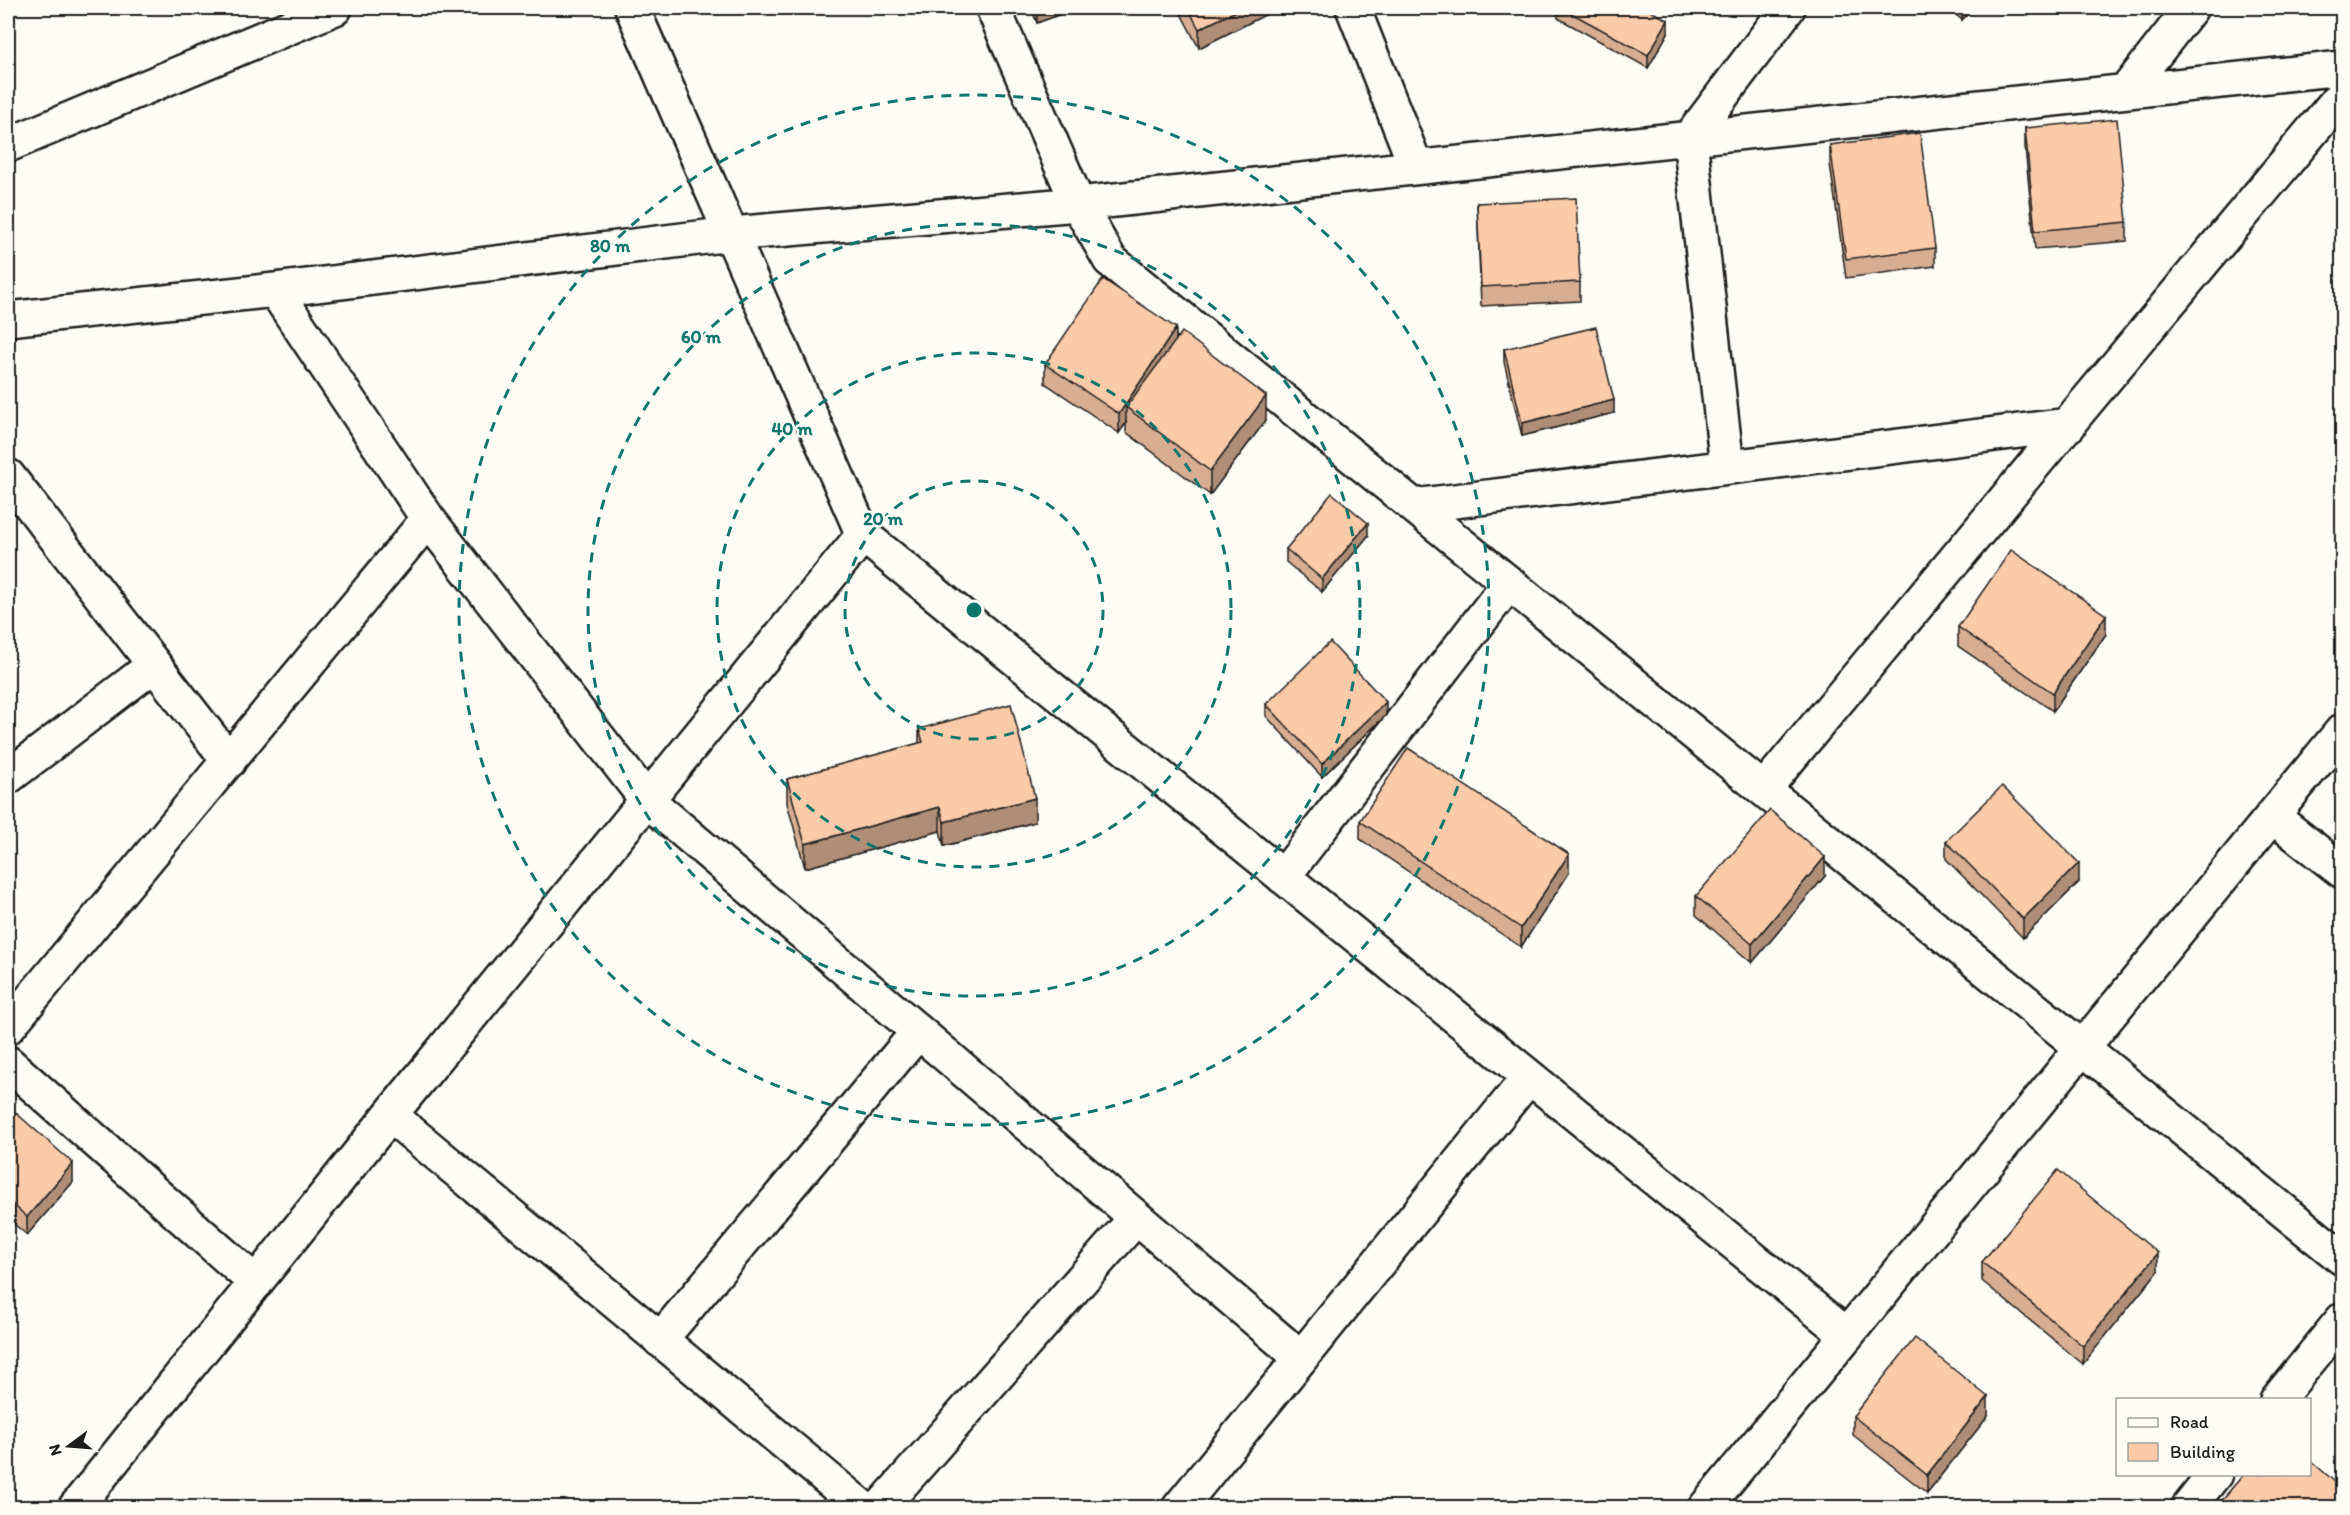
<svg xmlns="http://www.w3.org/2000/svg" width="2350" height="1515" viewBox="0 0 2350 1515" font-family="Itim,sans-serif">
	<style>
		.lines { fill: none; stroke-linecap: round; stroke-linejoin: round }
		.street-casing { stroke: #1c1c1c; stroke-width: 38 }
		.street { stroke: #fdfcf7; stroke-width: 33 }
		.wall { fill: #d7ae91; stroke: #1c1c1c; stroke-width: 1.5 }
		.shaded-wall { fill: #af8d76; stroke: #1c1c1c; stroke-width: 1.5 }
		.building { fill: #facaa9; stroke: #1c1c1c; stroke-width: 1.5 }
		.ring { fill: none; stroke: #0f766e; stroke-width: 3; stroke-dasharray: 10 8 }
		.centre { fill: #0f766e; stroke: #fdfcf7; stroke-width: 3 }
		.ring-label { font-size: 18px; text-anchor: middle; font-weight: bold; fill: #0f766e; stroke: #fdfcf7; stroke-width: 5; stroke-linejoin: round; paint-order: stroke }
	</style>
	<rect width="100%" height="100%" fill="#fdfcf7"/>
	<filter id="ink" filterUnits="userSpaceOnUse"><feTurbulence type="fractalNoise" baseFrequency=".0167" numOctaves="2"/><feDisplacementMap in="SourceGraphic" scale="12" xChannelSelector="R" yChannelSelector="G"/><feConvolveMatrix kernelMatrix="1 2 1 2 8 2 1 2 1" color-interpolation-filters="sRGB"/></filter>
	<g filter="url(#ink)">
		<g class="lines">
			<defs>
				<path id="street" d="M632 8 863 535 1847 1335
					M993 8 1078 204 1110 260 2342 1258
					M1353 8 1416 167
					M2126 91 2191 8
					M8 145 335 8
					M275 290 428 519 647 800 1301 1358
					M8 319 275 290 731 234 1078 204 2342 68
					M1727 467 1690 138 1788 8
					M8 476 229 761
					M1414 506 2069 425
					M8 777 154 665
					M1764 789 2342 95
					M2272 816 2342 871
					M1283 877 1509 583
					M8 1027 428 519
					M8 1063 256 1283
					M390 1115 863 1508
					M660 1340 918 1032
					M2277 1400 2342 1320
					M75 1508 390 1115 863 535
					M880 1508 1136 1218
					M1179 1508 1529 1077
					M1705 1508 2342 731
					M2188 1508 2215 1474"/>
			</defs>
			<use href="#street" class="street-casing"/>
			<use href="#street" class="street"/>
		</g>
		<path class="wall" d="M1031 8H1077L1037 23Z
			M1178 8H1279L1199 48Z
			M1558 8H1562L1668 33 1648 68 1558 18Z
			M1948 8H1973L1962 20Z
			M2025 128 2127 222V241L2035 249 2025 147Z
			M1830 145 1935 248V266L1846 278 1830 164Z
			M1477 203 1580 282V301L1481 306Z
			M1176 340 1266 420 1210 495 1126 432V423L1119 433 1045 383V364Z
			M1504 349 1614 413 1522 436 1504 362Z
			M1368 536 1322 592 1286 562V549Z
			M1958 627 2106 634 2053 711 1958 646Z
			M1266 704 1386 715 1322 777 1266 716Z
			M919 729 1035 822 944 846 940 831 805 868 787 803V779L919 743Z
			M1360 821 1569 873 1521 947 1360 839Z
			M1946 841 2079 882 2023 938 1946 859Z
			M1825 876 1752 963 1696 915V896Z
			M8 1106 73 1182 27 1235 8 1219Z
			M1982 1262 2158 1271 2083 1364 1982 1281Z
			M1853 1416H1988L1927 1493 1853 1435Z"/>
		<path class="shaded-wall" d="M1037 8H1077L1037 23Z
			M1242 8H1279L1199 48V29Z
			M1962 8H1973L1962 20Z
			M1668 20V33L1648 68V55Z
			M1176 328V347L1126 407V423L1119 433V414Z
			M1266 396V420L1210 495V471Z
			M1614 400V413L1522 436V423Z
			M1368 523V536L1322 592V579Z
			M2106 615V634L2053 711V693Z
			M1386 702V715L1322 777V764Z
			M1035 798V822L944 846V822Z
			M940 807V831L805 868V844Z
			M1569 854V873L1521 947V928Z
			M1825 857V876L1752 963V944Z
			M2079 863V882L2023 938V919Z
			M73 1163V1182L27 1235V1217Z
			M2158 1253V1271L2083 1364V1346Z
			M1988 1397V1416L1927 1493V1475Z"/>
		<path class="building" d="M1188 8H1242L1199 29Z
			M1562 8H1645L1668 20 1648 55Z
			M2117 119 2127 222 2035 231 2025 128Z
			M1920 133 1935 248 1846 259 1830 145Z
			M1576 198 1580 282 1481 287 1477 203Z
			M1103 279 1176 328 1119 414 1045 364Z
			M1596 327 1614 400 1522 423 1504 349Z
			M1182 332 1266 396 1210 471 1126 407Z
			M1332 493 1368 523 1322 579 1286 549Z
			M2011 550 2106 615 2053 693 1958 627Z
			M1330 642 1386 702 1322 764 1266 704Z
			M1011 704 1035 798 944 822 940 807 805 844 787 779 923 742 919 729Z
			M1408 748 1569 854 1521 928 1360 821Z
			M2002 786 2079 863 2023 919 1946 841Z
			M1770 810 1825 857 1752 944 1696 896Z
			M8 1106 73 1163 27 1217 8 1200Z
			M2058 1170 2158 1253 2083 1346 1982 1262Z
			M1915 1338 1988 1397 1927 1475 1853 1416Z
			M2310 1460 2343 1489V1508H2215L2244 1474H2310Z"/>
	</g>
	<g class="ring">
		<circle cx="974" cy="610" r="129"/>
		<circle cx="974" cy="610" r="257"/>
		<circle cx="974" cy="610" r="386"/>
		<circle cx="974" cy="610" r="515"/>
	</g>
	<circle cx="974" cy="610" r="9" class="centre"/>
	<g class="ring-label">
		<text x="610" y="252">80 m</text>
		<text x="701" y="343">60 m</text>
		<text x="792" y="435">40 m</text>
		<text x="883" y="525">20 m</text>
	</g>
	<rect width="2350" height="1515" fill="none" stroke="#fdfcf7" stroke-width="30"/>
	<rect x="15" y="15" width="2320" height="1485" fill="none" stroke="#1c1c1c" stroke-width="2" filter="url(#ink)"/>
	<rect x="2116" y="1398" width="195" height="78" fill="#fdfcf7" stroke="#a3a29f" stroke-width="1.5"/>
	<rect x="2128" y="1418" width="30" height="9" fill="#fdfcf7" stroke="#a3a29f" stroke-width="1.5"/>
	<text x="2170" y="1428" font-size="18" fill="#1c1c1c">Road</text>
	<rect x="2128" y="1443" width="30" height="18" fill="#facaa9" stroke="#a3a29f" stroke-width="1.5"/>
	<text x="2170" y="1458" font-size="18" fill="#1c1c1c">Building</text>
	<g transform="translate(69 1446) rotate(254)" stroke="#fdfcf7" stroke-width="4.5" paint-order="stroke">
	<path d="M0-4.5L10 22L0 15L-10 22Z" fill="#1c1c1c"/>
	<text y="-9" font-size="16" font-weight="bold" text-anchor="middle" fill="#1c1c1c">N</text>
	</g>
</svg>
